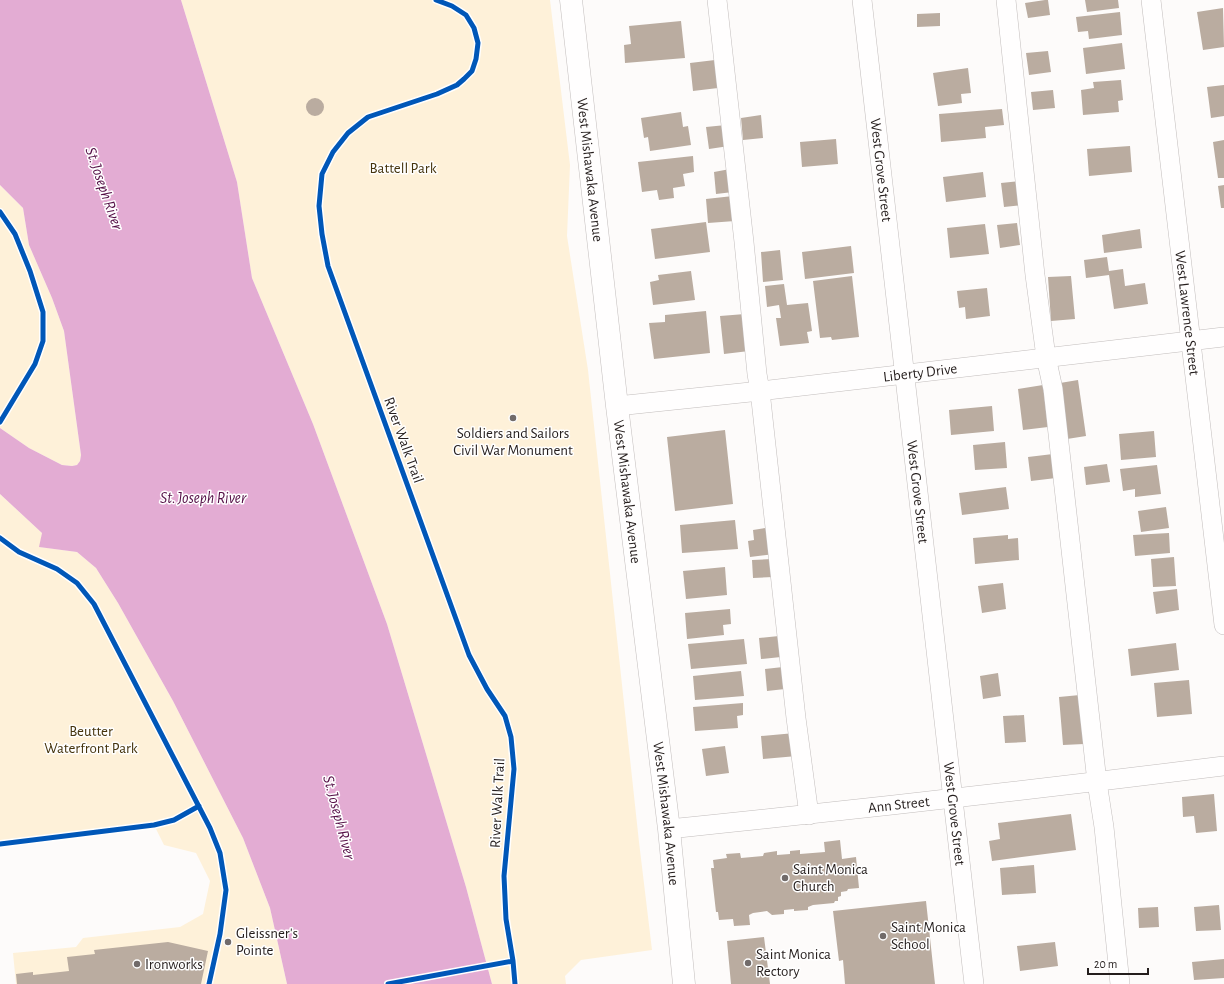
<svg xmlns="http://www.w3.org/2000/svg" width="1224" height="984" viewBox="0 0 1224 984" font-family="'Alegreya Sans',sans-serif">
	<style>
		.green { fill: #fef1d9 }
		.water { fill: #e3acd3 }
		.building { fill: #baaca0 }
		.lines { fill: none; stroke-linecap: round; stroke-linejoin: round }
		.minor-casing { stroke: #c2bdbc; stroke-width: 20 }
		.major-casing { stroke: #c2bdbc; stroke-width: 23 }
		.minor { stroke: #fffefe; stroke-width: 19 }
		.major { stroke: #fffefe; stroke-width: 22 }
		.cycleway-casing { stroke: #fff; stroke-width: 8 }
		.cycleway { stroke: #0057b8; stroke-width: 5 }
		.poi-dot { fill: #716b6a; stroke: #fff; stroke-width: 1.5 }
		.labels { text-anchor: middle; stroke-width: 3; stroke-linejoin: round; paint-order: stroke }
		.park-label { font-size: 15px; fill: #45340d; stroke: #fff }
		.street-label { font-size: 15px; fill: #251e1d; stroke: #fff }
		.poi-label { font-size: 15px; fill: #251e1d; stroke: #fff; text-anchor: start }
		.water-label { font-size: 16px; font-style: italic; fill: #551047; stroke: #fff }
	</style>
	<rect width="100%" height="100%" fill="#fdfbfa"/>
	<path class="green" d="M181 0H550L570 165 567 236 588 370 639 842 652 950 581 960 565 976 566 984H492L466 887 387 624 313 424 252 278 237 182Z
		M0 185 23 208 29 245 52 298 64 331 81 455 80 461 77 465 72 466 62 465 29 448 0 428Z
		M0 494 42 533 40 547 77 552 96 568 118 603 173 701 243 838 270 908 287 984H16L13 953 76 947 83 938 180 927 203 914 210 881 196 853 164 845 154 825 0 844Z"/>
	<path class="water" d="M0 0H181L237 182 252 278 313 424 387 624 466 887 492 984H287L270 908 243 838 173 701 118 603 96 568 77 552 39 547 42 533 0 494V428L29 448 62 465 72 466 77 465 80 461 81 455 64 331 52 298 29 245 23 208 0 185Z"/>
	<path class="building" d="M1045 0H1048L1050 15 1028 18 1025 3Z
		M1085 0H1118L1119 8 1087 12Z
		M1223 8 1224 47 1203 50 1197 12Z
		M1120 12 1122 35 1089 39 1088 31 1078 32 1076 17Z
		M940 13V26L917 27V14Z
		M681 21 685 58 625 63 624 45 631 44 629 26Z
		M1122 43 1125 69 1086 74 1083 48Z
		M1048 51 1051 72 1029 75 1026 53Z
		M715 60 718 88 693 91 690 63Z
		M968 68 971 93 961 94 962 103 938 106 933 73Z
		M1121 80 1123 100 1118 101 1119 112 1083 115 1081 90 1094 88 1093 82Z
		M1224 85V116L1211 118 1207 87Z
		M1053 90 1055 108 1033 110 1031 92Z
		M306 107a9 9 0 1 1 18 0a9 9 0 1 1-18 0Z
		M1002 109 1004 125 985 127 986 138 941 142 939 114Z
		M681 112 683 127 688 126 691 145 650 151 648 137 644 138 641 118Z
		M761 115 763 138 743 140 741 118Z
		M726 125 729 146 709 149 706 127Z
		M836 139 838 164 802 167 800 142Z
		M1224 140V178H1218L1213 142Z
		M1130 146 1132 172 1089 176 1087 149Z
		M693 156 694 172 683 174 685 186 673 188 674 198 659 200 657 190 642 192 638 162Z
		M730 169 733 192 716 194 714 172Z
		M983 172 986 197 946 202 943 177Z
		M1021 181 1024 205 1004 207 1001 183Z
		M1224 185V208H1221L1218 186Z
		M733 196 735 221 708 223 706 199Z
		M706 222 710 252 655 259 651 229Z
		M1017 223 1020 245 1000 248 997 225Z
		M985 224 989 254 950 258 947 228Z
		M1140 229 1142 248 1104 253 1102 235Z
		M851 246 854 273 805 279 802 252Z
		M780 250 783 280 763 282 761 252Z
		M1107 257 1109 271 1123 269 1125 286 1145 283 1148 304 1114 309 1109 275 1086 278 1084 260Z
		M691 271 695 300 653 305 650 282 659 280 658 275Z
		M852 276 859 337 832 340 831 337 820 338 813 281Z
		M1071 276 1075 319 1051 321 1048 277Z
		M784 284 787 305 808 303 812 331 807 332 809 343 780 346 776 318H781L779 305 767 307 765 286Z
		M987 288 990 316 966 319 965 307 959 308 957 291Z
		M706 311 710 353 654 359 649 323 665 322V315Z
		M745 314 749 351 724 354 720 316Z
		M1078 380 1086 436 1067 439 1060 383Z
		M1043 385 1048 427 1023 430 1018 389Z
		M992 406 994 431 951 435 949 410Z
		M725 430 733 504 675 511 667 437Z
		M1154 431 1156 457 1121 460 1119 434Z
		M1005 442 1007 468 975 470 973 445Z
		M1053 454 1056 478 1031 481 1028 457Z
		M1107 464 1110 482 1086 485 1084 467Z
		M1157 465 1161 494 1135 497V489L1123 491 1120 469Z
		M1006 487 1009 509 962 515 959 493Z
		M1166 507 1169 528 1141 532 1138 511Z
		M735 520 738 549 682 553 680 525Z
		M772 527 775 554 750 557 748 541 754 540 753 530Z
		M1169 533 1170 553 1135 556 1133 535Z
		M1008 535V539L1018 538 1019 560 975 564 973 538Z
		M1174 557 1176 586 1153 587 1151 559Z
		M772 559 773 577 753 578 752 560Z
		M725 567 727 595 686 599 683 571Z
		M1003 583 1006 609 982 613 978 586Z
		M1177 589 1179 610 1156 614 1153 592Z
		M730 609 731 624 723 625 724 635 687 639 685 613Z
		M779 636 781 657 761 659 759 638Z
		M744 639 747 664 691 669 688 644Z
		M1176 643 1179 670 1131 676 1128 649Z
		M783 667 785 689 767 691 765 669Z
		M741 671 744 696 695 700 693 676Z
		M998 673 1001 696 983 699 980 676Z
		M1189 680 1192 714 1157 717 1154 683Z
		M1080 695 1084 744 1063 745 1059 697Z
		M743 703V715L737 716 738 728 695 731 693 707Z
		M1024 715 1026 742 1005 743 1003 716Z
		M795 733 797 756 763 759 761 736Z
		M725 746 729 773 706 776 702 749Z
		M1214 794 1217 831 1196 833 1194 816 1183 817 1182 797Z
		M1071 814 1076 850 992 861 989 841 1000 839 998 823Z
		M840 840 842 859 856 857 859 888 848 889 847 891 841 892V896L838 897V901H835L834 903 813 905 808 907V910L794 911V909L784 910V914L772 915 767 911 753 913 749 915 750 925 734 926 733 919 719 920 718 912H716L711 868H714L713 860 727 858 726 854 740 853 741 858 763 856 764 853 777 851V855L790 854V851L800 850V854L825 852 824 842Z
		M1034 865 1036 893 1002 895 1000 868Z
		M926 901 935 984H845L843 960 839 961 833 911Z
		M1219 905 1221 930 1196 931 1194 907Z
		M1158 907 1159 927 1139 928 1138 908Z
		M764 937 770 984H731L727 941Z
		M168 942 208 951 201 984H17L16 974 33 972V975L69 971 67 957 95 954 94 950Z
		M1055 942 1058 966 1020 971 1017 946Z
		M1224 959V978L1194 980 1192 962Z"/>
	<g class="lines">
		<defs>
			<g id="minor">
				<path d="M717 0 744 242 757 374 760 391 796 718 809 815"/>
				<path id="s1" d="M862 0 974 984"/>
				<path d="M1006 0 1035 275 1046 357 1053 389 1097 782 1104 827 1120 984"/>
				<path id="s2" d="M1151 0 1224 625"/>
				<path id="s3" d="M617 406 760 391 1224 337"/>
				<path id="s4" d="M669 829C854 810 1039 789 1224 766"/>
			</g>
			<g id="major">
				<path id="s5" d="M571 0 617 406 669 829 684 984"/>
			</g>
		</defs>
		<use href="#minor" class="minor-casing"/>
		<use href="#major" class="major-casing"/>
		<use href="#minor" class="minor"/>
		<use href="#major" class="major"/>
		<defs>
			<path id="cycleway" d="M436 0 452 6 466 15 474 28 478 43 476 59 472 71 464 79 457 85 437 94 368 117 348 133 333 152 322 174 319 206 322 234 328 266 469 655 487 689 505 716 511 737 514 769 504 876 506 919 513 961 515 984
				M0 212 15 234 30 271 43 312V341L35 364 0 422
				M0 538 19 552 57 569 77 583 94 604 210 828 220 853 226 890 220 934 209 984
				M0 844 154 825 174 820 199 806
				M388 984 513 961"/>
		</defs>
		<use href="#cycleway" class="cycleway-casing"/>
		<use href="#cycleway" class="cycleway"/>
	</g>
	<g class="poi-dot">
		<circle cx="513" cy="418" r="4"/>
		<circle cx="785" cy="878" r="4"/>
		<circle cx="883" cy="936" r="4"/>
		<circle cx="228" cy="942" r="4"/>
		<circle cx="748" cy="963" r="4"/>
		<circle cx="137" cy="964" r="4"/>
	</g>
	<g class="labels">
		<g class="park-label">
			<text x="403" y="173">Battell Park</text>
			<text x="91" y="736">Beutter<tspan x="91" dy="17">Waterfront Park</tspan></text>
		</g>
		<g class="street-label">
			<text dy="5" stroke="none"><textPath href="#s5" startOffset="171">West Mishawaka Avenue</textPath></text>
			<text dy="5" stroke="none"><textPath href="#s1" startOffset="171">West Grove Street</textPath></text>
			<text dy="5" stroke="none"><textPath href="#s2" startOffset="315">West Lawrence Street</textPath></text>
			<text dy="5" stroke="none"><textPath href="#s3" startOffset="305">Liberty Drive</textPath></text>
			<text transform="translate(404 440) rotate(70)" y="5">River Walk Trail</text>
			<text dy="5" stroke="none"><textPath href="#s5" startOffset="495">West Mishawaka Avenue</textPath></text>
			<text dy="5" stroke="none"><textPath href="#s1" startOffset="495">West Grove Street</textPath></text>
			<text transform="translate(497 803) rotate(-87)" y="5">River Walk Trail</text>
			<text dy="5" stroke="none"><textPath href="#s4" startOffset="231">Ann Street</textPath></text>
			<text dy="5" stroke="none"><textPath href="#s5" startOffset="819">West Mishawaka Avenue</textPath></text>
			<text dy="5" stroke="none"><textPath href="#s1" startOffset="819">West Grove Street</textPath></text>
		</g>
		<g class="poi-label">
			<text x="513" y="438" text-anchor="middle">Soldiers and Sailors<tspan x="513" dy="17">Civil War Monument</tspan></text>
			<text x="793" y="874">Saint Monica<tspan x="793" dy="17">Church</tspan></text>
			<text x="891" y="932">Saint Monica<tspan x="891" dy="17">School</tspan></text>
			<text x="236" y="938">Gleissner's<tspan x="236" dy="17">Pointe</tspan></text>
			<text x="756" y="959">Saint Monica<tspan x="756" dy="17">Rectory</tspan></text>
			<text x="145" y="969">Ironworks</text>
		</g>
		<g class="water-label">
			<text transform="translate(105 188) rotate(71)" y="6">St. Joseph River</text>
			<text x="203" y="503">St. Joseph River</text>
			<text transform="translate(340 817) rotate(75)" y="6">St. Joseph River</text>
		</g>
	</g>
	<path d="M1088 968v6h60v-6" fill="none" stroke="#251e1d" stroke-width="2"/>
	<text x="1094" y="968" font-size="12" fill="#251e1d" stroke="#ffffff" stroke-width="3" paint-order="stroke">20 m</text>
</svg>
